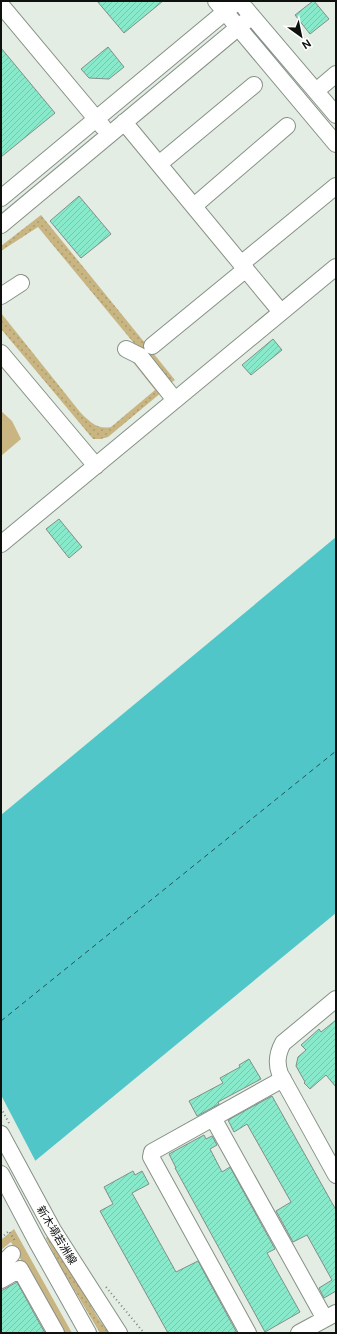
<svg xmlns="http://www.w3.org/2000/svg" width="337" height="1334" viewBox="0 0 337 1334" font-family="'DM Sans','Noto Sans JP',sans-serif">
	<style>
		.grass { fill: url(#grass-dots) }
		.green { fill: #c9b582 }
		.water { fill: #51c6c9 }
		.pier { fill: #e3ede3 }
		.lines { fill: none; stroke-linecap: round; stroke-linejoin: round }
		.ferry { stroke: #235657; stroke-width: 1; stroke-dasharray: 5 4; stroke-linecap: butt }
		.building { fill: url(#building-hatch); stroke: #818f8a }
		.minor-casing { stroke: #879087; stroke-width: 18 }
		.path { stroke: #808780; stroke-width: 2; stroke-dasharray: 1 3; stroke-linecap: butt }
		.minor { stroke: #fff; stroke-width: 16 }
		.labels { text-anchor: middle; stroke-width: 3.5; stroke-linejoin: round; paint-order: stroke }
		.street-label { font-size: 11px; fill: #0e110e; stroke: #fff }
	</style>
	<defs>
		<pattern id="grass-dots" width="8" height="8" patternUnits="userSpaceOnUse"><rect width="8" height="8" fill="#c9b582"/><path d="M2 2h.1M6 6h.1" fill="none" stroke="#ab9b6f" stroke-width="1.8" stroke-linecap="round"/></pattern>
		<pattern id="building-hatch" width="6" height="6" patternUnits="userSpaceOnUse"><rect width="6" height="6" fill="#88eaca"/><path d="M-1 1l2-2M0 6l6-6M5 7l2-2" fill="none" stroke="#74c8ac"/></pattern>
	</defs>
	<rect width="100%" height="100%" fill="#e3ede3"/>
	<path class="grass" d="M41 215 175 380 169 384 142 353 38 227 1 251V246Z
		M1 313 80 412C89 421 97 430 111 427L155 390 132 361 135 359 162 392 108 437 101 439H93L1 329Z
		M50 1235 98 1318 109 1333H100L59 1264 46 1238Z"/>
	<path class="green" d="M1 411 12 421 21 439 1 456Z
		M14 1229 72 1333H62L11 1242 1 1250V1240Z"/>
	<path class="water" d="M336 537V913L1 1189V815Z"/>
	<path class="pier" d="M1 1095 36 1162 1 1191Z"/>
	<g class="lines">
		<path class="ferry" d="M1 1021 336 751"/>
	</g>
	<path class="building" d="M97 1H163L124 33Z
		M313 1H314L329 19 310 34 295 15Z
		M108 47 124 67 109 79 89 78 81 69Z
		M1 48 55 113 1 157Z
		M79 196 111 234 81 258 50 221Z
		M273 339 282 350 251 375 242 365Z
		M59 519 82 547 69 558 46 529Z
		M336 1020V1087L326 1075 310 1089 304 1083 305 1082 296 1066 298 1057 306 1050 301 1045 319 1029 321 1032Z
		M249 1059 261 1079 218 1102 219 1104 197 1116 189 1101 223 1083 220 1078 240 1067 239 1065Z
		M272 1096 336 1210V1291L324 1298 319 1288 332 1280 307 1235 293 1242 276 1211 291 1202 247 1124 234 1132 228 1120Z
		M204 1135 206 1139 212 1136 217 1145 210 1149 222 1172 230 1167 275 1249 267 1253 300 1312 265 1332 175 1168H176L169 1154Z
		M133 1171 135 1175 142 1171 149 1184 132 1193 176 1272 198 1261 237 1333H168L100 1211 113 1204 104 1187Z
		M17 1282 40 1324 45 1333H1V1291Z"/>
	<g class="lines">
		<defs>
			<path id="minor" d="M216 1 336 144
				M1 5 103 127
				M245 8 336 115
				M316 91 336 74
				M124 122 281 312
				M159 164 254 85
				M1 198 238 1
				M194 206 287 126
				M1 225 252 16
				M241 264 336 186
				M1 296 21 283
				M152 346 246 269
				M126 349 140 356 175 400
				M1 353 96 466
				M1 544 336 267
				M336 999 283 1043C277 1054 276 1063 280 1074L336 1175
				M213 1118 325 1319
				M1 1134 53 1230 119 1333
				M1 1174 37 1242 88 1333
				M1 1265 12 1254
				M1 1280 20 1269 56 1333
				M248 1333 151 1157 152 1152 283 1079
				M299 1333 336 1313"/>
		</defs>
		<use href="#minor" class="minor-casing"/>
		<path class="path" d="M1 1108 9 1123
			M1 1238 9 1231 15 1241
			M106 1287 144 1333"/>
		<use href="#minor" class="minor"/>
	</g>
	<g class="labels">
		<g class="street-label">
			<text transform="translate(57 1235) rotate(59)" y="4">新木場若洲線</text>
		</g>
	</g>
	<rect width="337" height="1334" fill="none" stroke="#0e110e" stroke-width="4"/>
	<g transform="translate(301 36) rotate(147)" stroke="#ffffff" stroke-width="3" paint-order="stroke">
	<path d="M0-3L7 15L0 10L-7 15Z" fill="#0e110e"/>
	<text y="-6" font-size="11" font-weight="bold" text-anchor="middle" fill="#0e110e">N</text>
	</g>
</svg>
